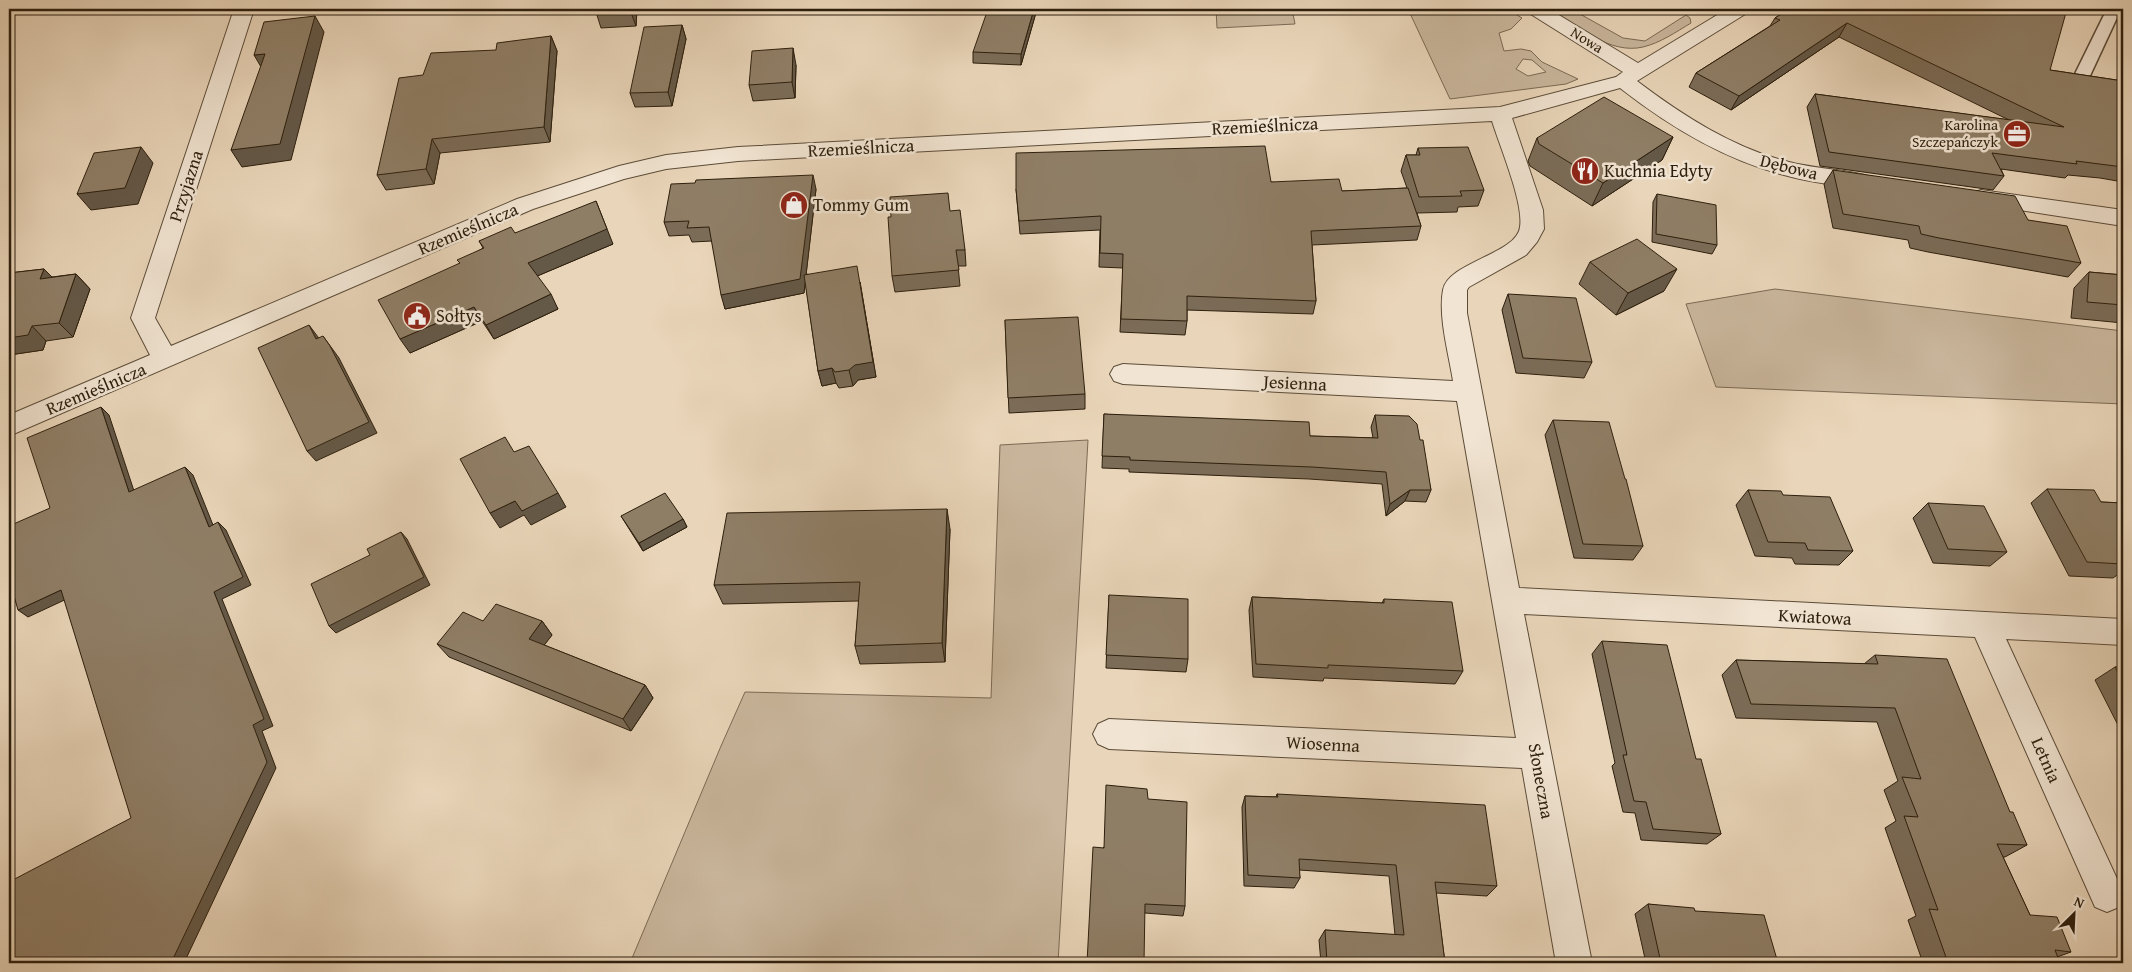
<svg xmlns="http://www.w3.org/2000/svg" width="2132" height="972" viewBox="0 0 2132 972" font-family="'Gentium Book Plus',serif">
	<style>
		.green { fill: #c9b69c; stroke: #7b6a54; fill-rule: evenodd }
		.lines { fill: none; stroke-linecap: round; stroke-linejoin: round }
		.service-casing { stroke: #5c4c38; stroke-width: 3 }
		.minor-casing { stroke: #5c4c38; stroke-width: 2 }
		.service { fill: #f1e4d2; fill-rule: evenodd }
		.minor { fill: #f1e4d2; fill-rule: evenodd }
		.wall { fill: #7b6c58; stroke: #2d1f0d }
		.shaded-wall { fill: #645847; stroke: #2d1f0d }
		.building { fill: #8f7e66; stroke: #2d1f0d }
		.labels { text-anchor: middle; stroke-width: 5; stroke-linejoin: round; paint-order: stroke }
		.far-street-label { font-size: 15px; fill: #2d1f0d; stroke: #f1e4d2 }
		.far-poi-label { font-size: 15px; fill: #2d1f0d; stroke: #f1e4d2; text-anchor: end }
		.street-label { font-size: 18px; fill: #2d1f0d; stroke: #f1e4d2 }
		.poi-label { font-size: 18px; fill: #2d1f0d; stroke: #f1e4d2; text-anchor: start }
	</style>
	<rect width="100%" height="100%" fill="#e9d5b9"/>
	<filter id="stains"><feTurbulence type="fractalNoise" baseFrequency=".004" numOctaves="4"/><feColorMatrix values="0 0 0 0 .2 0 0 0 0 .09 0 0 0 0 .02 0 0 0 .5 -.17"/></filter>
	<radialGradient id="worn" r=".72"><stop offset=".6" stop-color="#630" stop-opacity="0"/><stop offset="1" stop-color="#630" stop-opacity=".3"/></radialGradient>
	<path class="green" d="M1216 9H1292L1295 24 1217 28Z
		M1408 9H1507L1522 18 1511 29 1499 33 1504 51 1521 49 1531 51 1542 62 1578 79 1566 84 1450 99ZM1523 59 1532 60 1546 72 1528 76 1516 69Z
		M1549 9H1571L1623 38 1645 41 1686 15 1690 18 1691 23C1676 32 1660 43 1643 47 1610 55 1575 25 1549 9Z
		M1775 289 2123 331V404L1716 387 1686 304Z
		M1088 440 1058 963H630L721 746 745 692 991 698 1000 445Z"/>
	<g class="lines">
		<defs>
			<path id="service" d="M2107 9H2121L2088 80 2086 83H2074L2072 80Z"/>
			<path id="minor" d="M234 9H254L155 318 171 346 517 199 619 166 666 155 738 147 1500 107 1616 77 1623 72 1529 13 1526 9H1549L1638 63 1727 9H1750L1747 13 1637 81C1682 115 1733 148 1789 162 1816 169 1845 169 1872 177L1875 182 1872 187 1864 189C1839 185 1813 183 1788 176 1726 161 1670 127 1620 88L1512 118 1543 210 1544 229 1537 242 1526 255 1469 287 1467 290V313L1519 588 2123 619V645L2006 639 2119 883 2123 893 2119 907 2107 912 2095 907 1975 637 1524 614 1592 963H1556L1522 768 1109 749 1098 744 1093 734 1098 724 1109 719 1516 738 1457 401 1123 384 1114 381 1110 374 1114 367 1123 364 1453 381C1449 355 1438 317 1443 290 1448 262 1517 254 1520 227 1524 203 1500 147 1492 121L738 161 666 169 624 179 533 209 9 436V415L150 355 131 318Z
				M1981 190 2123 210V226L1973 203 1970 198 1973 193Z"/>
		</defs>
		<use href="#service" class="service-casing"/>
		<use href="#minor" class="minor-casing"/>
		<use href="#service" class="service"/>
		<use href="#minor" class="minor"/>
	</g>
	<path class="wall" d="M637 9 636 26 601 28 596 12Z
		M1037 9 1021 65 973 63V52Z
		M1789 9 2050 70 2123 81V182L2100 178 2068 175 2065 178 2001 169 2004 176 1993 190 1820 166 1807 107 1815 94 2009 120 1839 37 1731 110 1689 87 1696 73 1770 26 1775 18Z
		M682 25 686 39 672 106 635 107 630 93Z
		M551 36 557 51 550 142 440 153 434 184 386 190 377 175 496 50Z
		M796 65 795 98 753 101 749 85Z
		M1673 137 1662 160 1592 206 1530 166 1528 161 1537 138Z
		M1418 148 1484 190 1478 206 1458 207 1457 212 1417 213 1421 226 1417 240 1312 245 1316 301 1313 314 1187 310V321L1185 335 1120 332 1123 268 1099 267 1100 230 1020 234 1016 189 1271 182 1342 191 1407 188 1401 171 1406 155H1416Z
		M1833 170 2028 220 2081 263 2068 277 1928 252 1910 248 1908 240 1833 228 1824 184Z
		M816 189 806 274 860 282 876 377 858 380 853 386 839 388 836 383 822 386 818 371 805 280 804 293 725 309 712 241 692 242 689 235 669 236 664 222Z
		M1657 194 1717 245 1712 254 1652 242 1653 202Z
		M950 211 965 250 966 266H958L960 286 895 292 892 276Z
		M515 233 613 244 537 276 558 309 494 339 482 321 410 353 459 263 483 248 479 241Z
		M1590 262 1664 291 1616 315 1579 284Z
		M44 269 52 277 76 274 90 289 73 337 46 341 43 350 9 355V273Z
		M2089 272 2123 275V323L2071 318 2074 288Z
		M1508 294 1592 362 1584 378 1516 373 1502 310Z
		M1005 320 1085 394V409L1009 413Z
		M1104 414 1310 436 1373 438 1371 427 1375 415 1420 440 1431 490 1426 502 1405 501 1386 516 1382 484 1309 479 1129 472V469L1102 468Z
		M1553 420 1643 546 1633 560 1574 558 1545 435Z
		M2047 489 2101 502 2123 503V571L2113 578 2069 576 2031 503Z
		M1748 490 1783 495 1853 551 1839 565 1795 564 1792 558 1755 556 1736 505Z
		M1928 503 2007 552 1990 566 1933 563 1913 518Z
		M621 516 683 519 687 527 643 551Z
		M950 529 945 662 860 664 855 646 859 601 723 604 714 585Z
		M1109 595 1188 659 1186 672 1106 668Z
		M1252 597 1382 603 1384 599 1463 671 1455 684 1324 678 1323 681 1253 677 1249 610Z
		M483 621H542L552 635 544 645 645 685 653 698 631 731 449 657 437 644Z
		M1602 641 1696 759 1721 834 1707 844 1641 840 1635 813 1623 812 1612 766 1615 763 1592 654Z
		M1875 655 2010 812 2027 845 2005 857H2003L2030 915 2071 952 2057 957 2060 963H1923L1908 920 1916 916 1885 828 1896 821 1884 790 1898 781 1877 722 1736 718 1722 675 1736 660 1864 664Z
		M2115 667H2123V735L2095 680Z
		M1277 794 1497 886 1487 896 1436 893 1445 963H1321L1319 940 1325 930 1395 935 1389 876 1299 870 1300 878 1294 888 1244 886 1242 807 1245 796 1276 797Z
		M1148 799 1185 906 1183 916 1145 913 1103 848Z
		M1648 904 1695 911 1778 963H1646L1635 914Z"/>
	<path class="shaded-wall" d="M631 9H637L636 26 630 10Z
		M1034 9H1037L1021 65V54Z
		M315 16 324 32 291 160 242 167 231 150Z
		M1847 23 1839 37 1731 110 1739 96Z
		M682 25 686 39 672 106 668 92Z
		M551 36 557 51 550 142 544 127Z
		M793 48 796 65 795 98 792 82Z
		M265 54 264 72 254 55Z
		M1673 137 1662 160 1592 206 1603 183Z
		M432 139 440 153 434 184 426 169Z
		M141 147 153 163 138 204 91 210 77 194Z
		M813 175 816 189 804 293 725 309 721 295Z
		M596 201 613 244 535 277 528 263Z
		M44 269 59 284 40 279Z
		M1677 269 1664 291 1616 315 1628 293Z
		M76 274 90 289 73 337 59 323Z
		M860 282 876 377 858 380 853 386 849 370Z
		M551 294 558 309 494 339 486 325Z
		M474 307 482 321 410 353 400 339Z
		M309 325 318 337 324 350 316 339Z
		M32 326 46 341 43 350 9 355V338Z
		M323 336 339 358 377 433 316 461 307 451Z
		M832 368 836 383 822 386 818 371Z
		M101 407 109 415 137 500 129 492Z
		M185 467 193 475 217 535 209 527Z
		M1410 490 1405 501 1386 516 1390 504Z
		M558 493 566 507 531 525 524 515 500 528 490 513 515 501Z
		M947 509 950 529 945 662 942 643Z
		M683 519 687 527 643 551 639 543Z
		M218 522 226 530 251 585 222 599 273 726 262 731 276 768 184 963H171L253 725 214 592Z
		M401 532 407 539 430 585 336 633 329 626Z
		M9 582H10L20 589 9 594Z
		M61 590 71 597 28 617 18 610Z
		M542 621 552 635 539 652 529 639Z
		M645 685 653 698 631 731 623 719Z"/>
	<path class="building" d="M596 9H631L630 10 596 12Z
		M988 9H1034L1021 54 973 52Z
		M1789 9H2067L2050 70 2123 81V167L2076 161 2077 164 1992 153 2004 176 1829 152 1815 94 2064 127 1847 23 1739 96 1696 73 1780 20 1775 18Z
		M315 16 280 144 231 150 265 54 254 55 264 22Z
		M682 25 668 92 630 93 644 27Z
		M551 36 544 127 432 139 426 169 377 175 399 78 423 75 431 53 496 50 497 43Z
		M793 48 792 82 749 85 752 51Z
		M1604 97 1673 137 1603 183 1539 144 1537 138Z
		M1265 146 1271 182 1339 179 1342 191 1408 188 1421 226 1311 231 1316 301 1187 296V321L1121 319 1123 254 1100 253 1101 216 1019 221 1016 189V153Z
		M141 147 125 188 77 194 94 153Z
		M1468 147 1484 190 1460 191 1462 196 1419 197 1406 155H1420L1418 148Z
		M1833 170 2015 196 2028 220 2067 226 2081 263 1939 238 1921 234 1919 226 1843 214Z
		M813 175 800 279 721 295 709 227 687 228 689 221 664 222 671 184 695 183 696 180Z
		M948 193 950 211 960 210 965 250H956L959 270 892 276 888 217H891L890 197Z
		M1657 194 1716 205 1717 245 1656 234Z
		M596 201 607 229 528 263 551 294 486 325 474 307 400 339 378 300 460 263 457 260 484 248 479 241 511 227 515 233Z
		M1637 239 1677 269 1628 293 1590 262Z
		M857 266 873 362 855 365 849 370 835 372 832 368 818 371 804 275Z
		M44 269 40 279 76 274 59 323 32 326 28 335 9 338V273Z
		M2089 272 2123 275V305L2087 302Z
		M1508 294 1576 298 1592 362 1523 358Z
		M1078 317 1085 394 1008 398 1005 320Z
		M309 325 316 339 323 336 330 346 369 422 307 451 258 348Z
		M101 407 129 492 185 467 209 527 218 522 243 577 214 592 264 719 253 725 267 762 171 963H9V882L131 818 61 590 18 610 10 582H9V526L50 508 27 438Z
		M1104 414 1309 422 1310 436 1378 438 1375 415 1409 416 1417 424 1420 440H1423L1431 490H1410L1390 504 1386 472 1312 467 1130 460V457L1102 456Z
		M1553 420 1609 422 1625 479H1626L1643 546 1583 544Z
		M505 437 514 452 529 446 558 493 522 511 515 501 490 513 460 459Z
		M2047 489 2094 490 2101 502 2123 503V564L2087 562Z
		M1748 490 1781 491 1783 495 1830 497 1853 551 1808 550 1805 543 1768 542Z
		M665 493 683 519 639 543 621 516Z
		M1928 503 1984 506 2007 552 1948 549Z
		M947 509 942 643 855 646 860 582 714 585 727 513Z
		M401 532 424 577 329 626 311 584 370 555 367 549Z
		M1109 595 1188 599V659L1106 655Z
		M1252 597 1384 603V599L1452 602 1463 671 1328 665V668L1256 664Z
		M496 604 542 621 529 639 645 685 623 719 437 644 463 612 483 621Z
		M1602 641 1667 645 1696 759H1701L1721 834 1653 829 1646 802 1634 801 1623 755H1627Z
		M1875 655 1947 659 2010 812H2013L2027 845 1997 844 2030 915 2057 917 2071 952 2055 950 2060 963H1948L1929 909 1938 910 1904 816 1918 817 1902 777 1921 779 1895 708 1751 704 1736 660 1878 664Z
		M2115 667H2123V683Z
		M1106 785 1147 789 1148 799 1187 802 1185 906 1145 904 1144 963H1087L1093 847 1104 848Z
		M1277 794 1485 805 1497 886 1435 882 1445 963H1327L1325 930 1404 935 1396 865 1299 859 1300 878 1248 875 1245 796 1278 797Z
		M1648 904 1694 908 1695 911 1764 915 1778 963H1661Z"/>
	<defs>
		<symbol id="office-disc" viewBox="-11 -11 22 22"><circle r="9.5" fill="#8f2418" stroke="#f1e4d2"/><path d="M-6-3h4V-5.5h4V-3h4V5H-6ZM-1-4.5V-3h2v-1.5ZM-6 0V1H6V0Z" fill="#fff"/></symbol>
		<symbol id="restaurant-disc" viewBox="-11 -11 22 22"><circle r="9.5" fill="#8f2418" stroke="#f1e4d2"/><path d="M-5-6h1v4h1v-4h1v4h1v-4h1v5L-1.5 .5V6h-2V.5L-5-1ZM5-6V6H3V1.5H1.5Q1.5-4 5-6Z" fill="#fff"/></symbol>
		<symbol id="shop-disc" viewBox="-11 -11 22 22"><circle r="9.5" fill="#8f2418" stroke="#f1e4d2"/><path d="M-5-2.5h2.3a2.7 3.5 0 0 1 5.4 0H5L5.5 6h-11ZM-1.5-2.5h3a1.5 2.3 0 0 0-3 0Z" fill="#fff"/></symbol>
		<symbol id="civic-disc" viewBox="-11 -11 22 22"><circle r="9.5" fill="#8f2418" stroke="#f1e4d2"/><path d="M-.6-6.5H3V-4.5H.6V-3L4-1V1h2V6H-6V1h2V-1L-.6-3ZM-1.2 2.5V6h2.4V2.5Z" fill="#fff"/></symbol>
	</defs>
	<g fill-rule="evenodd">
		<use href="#office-disc" x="2001" y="118" width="32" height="32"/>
		<use href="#restaurant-disc" x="1569" y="155" width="32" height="32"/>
		<use href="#shop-disc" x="778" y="189" width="32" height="32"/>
		<use href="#civic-disc" x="401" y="300" width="32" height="32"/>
	</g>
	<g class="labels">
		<g class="far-street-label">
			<text transform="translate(1587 40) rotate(32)" y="5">Nowa</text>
		</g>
		<g class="far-poi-label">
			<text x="1998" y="130">Karolina<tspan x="1998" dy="17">Szczepańczyk</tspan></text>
		</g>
		<g class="street-label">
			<text transform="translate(1265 126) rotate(-3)" y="6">Rzemieślnicza</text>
			<text transform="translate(861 148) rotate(-3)" y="6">Rzemieślnicza</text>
			<text transform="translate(1789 167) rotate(14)" y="6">Dębowa</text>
			<text transform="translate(186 186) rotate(-72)" y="6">Przyjazna</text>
			<text transform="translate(468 229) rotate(-23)" y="6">Rzemieślnicza</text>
			<text transform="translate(1295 383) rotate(3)" y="6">Jesienna</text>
			<text transform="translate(96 389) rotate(-23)" y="6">Rzemieślnicza</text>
			<text transform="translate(1815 617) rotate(3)" y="6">Kwiatowa</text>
			<text transform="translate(1323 744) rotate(3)" y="6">Wiosenna</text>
			<text transform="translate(2046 760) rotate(66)" y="6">Letnia</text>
			<text transform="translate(1541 781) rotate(80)" y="6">Słoneczna</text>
		</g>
		<g class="poi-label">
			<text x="1604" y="177">Kuchnia Edyty</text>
			<text x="813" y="211">Tommy Gum</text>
			<text x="436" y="322">Sołtys</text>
		</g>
	</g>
	<rect width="2132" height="972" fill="none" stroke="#e9d5b9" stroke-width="30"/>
	<rect x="10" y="10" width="2112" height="952" fill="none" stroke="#2d1f0d" stroke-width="2.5"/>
	<rect x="15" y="15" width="2102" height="942" fill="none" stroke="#2d1f0d"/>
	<g transform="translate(2074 914) rotate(24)" stroke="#f1e4d2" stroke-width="4" paint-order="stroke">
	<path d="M0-4L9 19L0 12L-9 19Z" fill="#2d1f0d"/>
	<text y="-8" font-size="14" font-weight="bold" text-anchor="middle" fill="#2d1f0d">N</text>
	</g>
	<rect width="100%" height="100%" filter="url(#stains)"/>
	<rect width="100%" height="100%" fill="url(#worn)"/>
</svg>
